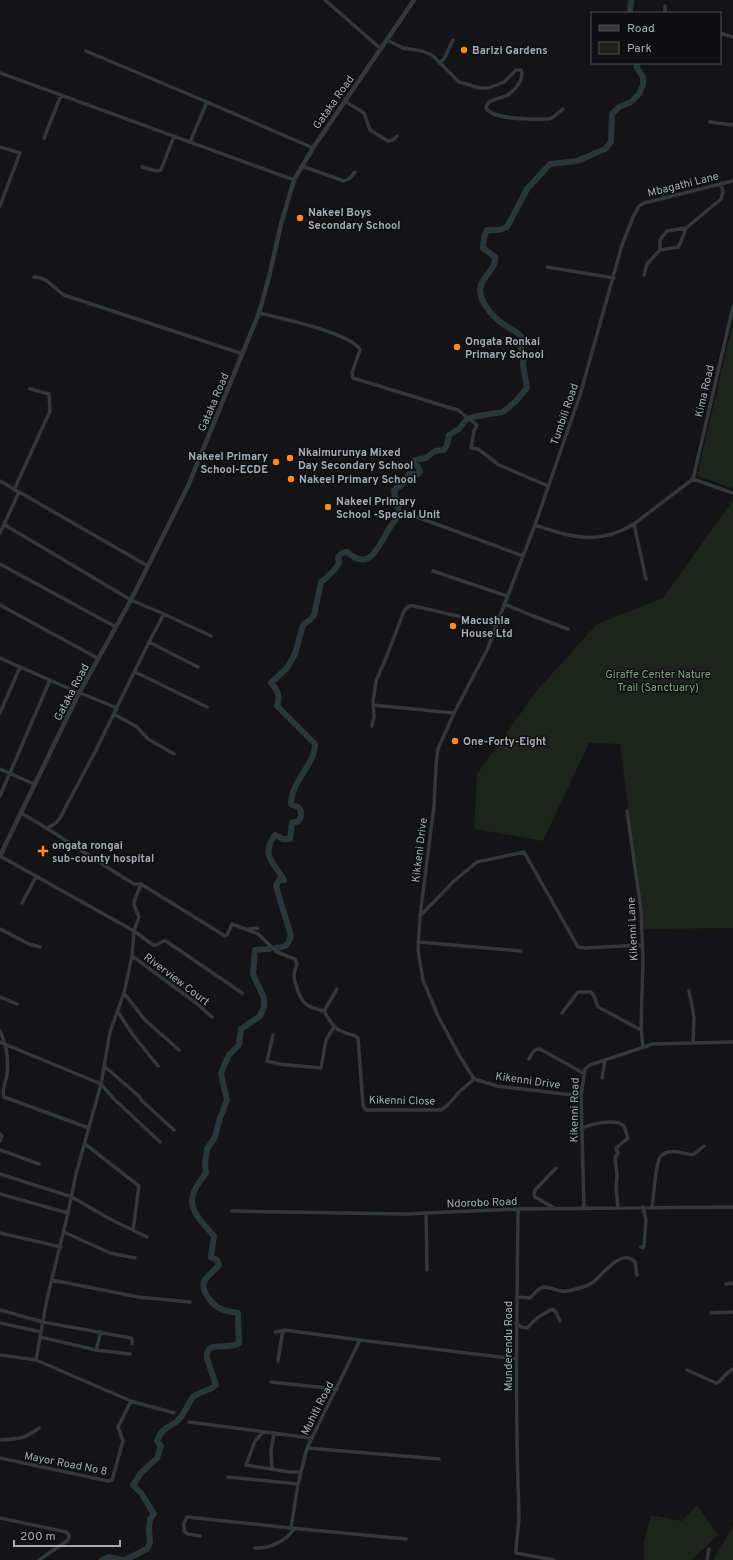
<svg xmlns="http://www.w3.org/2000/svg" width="733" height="1560" viewBox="0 0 733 1560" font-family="Overpass,sans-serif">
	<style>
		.green { fill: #1c241b }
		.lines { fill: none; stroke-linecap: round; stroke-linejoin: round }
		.river { stroke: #29363a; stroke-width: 6 }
		.minor { stroke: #34373b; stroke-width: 3.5 }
		.tertiary { stroke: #34373b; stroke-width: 4.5 }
		.poi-dot { fill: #ff8a22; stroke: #0f0f11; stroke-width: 1.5 }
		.labels { text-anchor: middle; stroke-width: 3; stroke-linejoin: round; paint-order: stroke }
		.poi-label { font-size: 11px; font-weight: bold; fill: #a4aeb7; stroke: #0f0f11; text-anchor: start }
		.street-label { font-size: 11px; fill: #a4aeb7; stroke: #0f0f11 }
		.park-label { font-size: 11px; fill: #7fa479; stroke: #0f0f11 }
	</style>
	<rect width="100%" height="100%" fill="#141416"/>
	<path class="green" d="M733 322V488L697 476Z
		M733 500V928L644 929 620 744 589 743 543 841 474 829 477 774 538 689 597 624 663 598Z
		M697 1505 718 1535 691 1560H644V1542L651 1515 682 1521Z
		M733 1526V1560H713Z"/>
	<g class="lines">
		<path class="river" d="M630 13 631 0
			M276 948C285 947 288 946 291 936L276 886 279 880H284C274 862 260 856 275 835L283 839H290L292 823 299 821 301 816V811L298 807 291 804C291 781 315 765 315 744L277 706C281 697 278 690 271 683L287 668 295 654 302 628 304 624 310 620 314 615 321 582C327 578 336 569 339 563L338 557 342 553 347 552C370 573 379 545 389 529 392 524 397 520 398 514 400 506 394 498 394 490L404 483 409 474H418L420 471 418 467 414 462 415 460 426 458 435 451 444 450 447 445 449 435 459 429 467 419 477 416 503 412 516 401 527 388 523 365 524 353 521 349V336C516 331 512 329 506 326 493 318 473 296 483 281 488 272 496 267 495 257L483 248 484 237 487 230H499L507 227 527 189 550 164 577 161 605 149 611 142 612 114 619 107 631 102 639 94 643 85V77L637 68V63
			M102 1560 109 1557 121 1560
			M125 1560 147 1549 150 1543 149 1529 150 1519 154 1514 141 1493 133 1485 141 1473 157 1458 161 1446 157 1441C164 1423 171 1430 181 1417 185 1412 191 1398 194 1396 201 1391 210 1391 216 1385 214 1378 208 1363 207 1358 205 1339 228 1351 239 1343L238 1313C232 1312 225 1311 219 1308 212 1304 201 1291 204 1282 207 1275 215 1271 219 1265L217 1260 211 1257 214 1236C204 1224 186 1209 194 1192 196 1185 202 1179 206 1173L205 1165 207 1149 215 1137 220 1118 227 1100 221 1074 223 1068 229 1055 239 1045 241 1029 260 1016 264 1007V998L253 974 255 950 269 949"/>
		<path class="minor" d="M325 0 381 49
			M665 13V6
			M720 33 733 37
			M387 40 403 48 422 51 432 55 459 82 480 88H489L504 82 516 70H521C525 79 514 92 506 96 501 98 493 99 489 102 486 105 487 105 486 108 494 121 536 119 549 119L552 118 563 109
			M86 51 207 102
			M439 63 444 59 453 40
			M0 73 294 180
			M345 101 364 113 370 130 388 141 393 140 397 136
			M710 122 733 125
			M44 138 61 95
			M190 142 207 102 313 148
			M0 147 20 153 0 206
			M302 166 344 181 349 179 355 172
			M142 167 156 171 161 170 174 136
			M660 250V240L667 231 686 228
			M547 267 614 278
			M644 275 647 264 660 250 678 247 681 242 686 228 721 199 723 192 721 183
			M34 277C48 277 53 288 64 295L243 354
			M259 313C279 318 352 333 360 350L352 373 353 378 451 408 458 410 477 425 474 431 471 448 478 449 499 465 548 486
			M693 479 733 307
			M693 479 733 493
			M0 481 148 566
			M14 490 50 411 49 394 30 389
			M417 517 523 556
			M634 524 646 579
			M5 525 131 600 164 614 211 636
			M535 525C571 537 599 546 634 524L693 479
			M0 533 19 492
			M0 564 116 627
			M433 571 507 596
			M504 604 533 616 568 629
			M0 605 99 659
			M149 642 198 667
			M0 658 79 693
			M135 672 207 707
			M80 693 117 708
			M373 705 454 713
			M0 713 20 667
			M114 714 137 727 148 739 174 754
			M372 726 374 717 373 702 376 681 388 653 404 611C407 607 409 605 414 606L497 625
			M0 769 34 784
			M0 796 50 680
			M627 811 641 910 643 959 641 1028 643 1046
			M21 813C60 835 96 861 134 884H141L225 936 227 935 232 924 258 934 277 952 295 959 297 964C293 975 293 977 297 988 302 1005 308 1007 324 1011
			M48 828 57 822 60 818 95 752 149 642 164 614
			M0 856 134 931 153 945H156L164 941H166L242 993
			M22 903 36 877
			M420 916 454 881 477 862 524 852 578 947 585 948 642 945
			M0 929 29 944 40 947
			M249 929 258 928
			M418 942 521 951
			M132 956 196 1003 212 1017
			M337 989 324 1011C329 1020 334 1029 343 1032 349 1035 354 1034 358 1038L363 1106 366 1110H441L448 1105 458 1093 474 1079
			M689 991 694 1017 693 1043
			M124 993 145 1020 179 1050
			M0 997 17 1004
			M118 1012 133 1035 158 1066
			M562 1013 578 992H591L594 996 598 1007 641 1030
			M0 1031C6 1044 9 1059 7 1075 6 1082 1 1090 4 1097L89 1128
			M273 1035 267 1061 279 1064 321 1068 326 1040 334 1027
			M0 1042 101 1084 113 1098 160 1142
			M529 1059C532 1053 533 1049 540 1049L583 1073
			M104 1066 140 1097 141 1100 174 1130
			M602 1078 605 1060
			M474 1079 459 1055 438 1016 423 980 418 950 420 916 434 806 436 764 438 749 454 713 487 650 535 525 580 395 622 245 633 217 639 206 644 203 733 181
			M474 1079 497 1086 581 1096
			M581 1128C591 1124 616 1118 624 1126L628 1138 616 1148 618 1153 615 1158 617 1175 616 1187 618 1208
			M0 1134 2 1136 0 1141
			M85 1144 139 1186 133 1230
			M0 1150 39 1164
			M0 1174 72 1197 108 1218 147 1237
			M0 1194 68 1213
			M652 1207C654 1196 655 1166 660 1157 662 1154 665 1153 668 1152 677 1150 685 1154 693 1155L704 1146
			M518 1209C517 1311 515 1413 519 1514 519 1527 516 1540 516 1553L554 1560
			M556 1209 535 1197 534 1194 535 1190 556 1168
			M584 1209 581 1096 585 1069 590 1065 653 1044 733 1042
			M232 1211 405 1214 518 1209 733 1207
			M426 1213 427 1270
			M64 1232 110 1253 135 1258
			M0 1233 61 1247
			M641 1247 643 1248 644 1246 646 1220 643 1207
			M52 1280 138 1297 190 1302
			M726 1284 733 1283
			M517 1297 530 1298 538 1290 543 1287C549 1287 555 1290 561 1291 568 1292 577 1289 583 1287 586 1286 589 1285 592 1283 602 1276 621 1247 635 1262L637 1275
			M0 1310 43 1322 131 1338 132 1339V1344
			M711 1313 733 1312
			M0 1323 41 1332
			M516 1323 521 1327 527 1328 537 1318 552 1309 556 1312 560 1321
			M275 1332 284 1330 360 1340
			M40 1337 96 1350 130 1354
			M96 1350 101 1332
			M0 1355 36 1360 131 1401 174 1413
			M36 1360 47 1299 68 1213 76 1174 101 1084 110 1032 124 993 132 956 134 931 139 917 134 905V902L141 884
			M278 1361 282 1335 284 1330
			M687 1370 716 1383 719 1382 727 1373 733 1369
			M271 1382 337 1389
			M189 1422 311 1438
			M263 1432 255 1441 246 1465 289 1472H300
			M0 1440C17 1439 25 1439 39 1428
			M307 1448 439 1459
			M0 1458 108 1481 112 1480 123 1441 118 1427 131 1401
			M272 1469 271 1451 274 1433
			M228 1477 298 1484
			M0 1518 66 1532 69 1535V1538L67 1541 39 1560
			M200 1536 188 1534 184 1531V1523L187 1517 291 1528
			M406 1539 291 1528 298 1484 307 1448 360 1340 516 1359
			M255 1548C269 1549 286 1541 294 1529
			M707 1560 709 1549"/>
		<path class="tertiary" d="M0 856 79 693 131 600 188 486 259 313 269 277 281 224 294 180 313 148 414 0"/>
	</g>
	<g class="poi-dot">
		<circle cx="464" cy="50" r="4"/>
		<circle cx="300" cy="218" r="4"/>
		<circle cx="457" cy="347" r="4"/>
		<circle cx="290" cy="458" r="4"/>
		<circle cx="276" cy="462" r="4"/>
		<circle cx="291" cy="479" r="4"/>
		<circle cx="328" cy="507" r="4"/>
		<circle cx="453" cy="626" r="4"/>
		<circle cx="455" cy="741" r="4"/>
		<path d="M41 845h4v4h4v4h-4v4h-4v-4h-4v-4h4z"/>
	</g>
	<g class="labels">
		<g class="poi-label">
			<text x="472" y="54">Barizi Gardens</text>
			<text x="308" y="216">Nakeel Boys<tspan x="308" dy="13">Secondary School</tspan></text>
			<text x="465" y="345">Ongata Ronkai<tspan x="465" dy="13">Primary School</tspan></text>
			<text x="298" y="456">Nkaimurunya Mixed<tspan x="298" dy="13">Day Secondary School</tspan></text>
			<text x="268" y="460" text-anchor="end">Nakeel Primary<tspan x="268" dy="13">School-ECDE</tspan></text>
			<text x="299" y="483">Nakeel Primary School</text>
			<text x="336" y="505">Nakeel Primary<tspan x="336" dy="13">School -Special Unit</tspan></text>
			<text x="461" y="624">Macushla<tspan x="461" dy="13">House Ltd</tspan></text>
			<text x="463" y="745">One-Forty-Eight</text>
			<text x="52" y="849">ongata rongai<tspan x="52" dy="13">sub-county hospital</tspan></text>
		</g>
		<g class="street-label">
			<text transform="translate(333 102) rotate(-55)" y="4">Gataka Road</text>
			<text transform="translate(683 184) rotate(-14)" y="4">Mbagathi Lane</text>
			<text transform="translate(704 391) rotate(-77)" y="4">Kima Road</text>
			<text transform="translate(213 402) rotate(-67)" y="4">Gataka Road</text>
			<text transform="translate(564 414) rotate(-71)" y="4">Tumbili Road</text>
			<text transform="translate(71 692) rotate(-62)" y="4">Gataka Road</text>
			<text transform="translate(419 850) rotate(-83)" y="4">Kikkeni Drive</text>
			<text transform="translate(632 929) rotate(-93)" y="4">Kikenni Lane</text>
			<text transform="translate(177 979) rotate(37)" y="4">Riverview Court</text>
			<text transform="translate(528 1080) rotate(8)" y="4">Kikenni Drive</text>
			<text transform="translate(402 1100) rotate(1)" y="4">Kikenni Close</text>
			<text transform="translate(574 1110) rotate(-89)" y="4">Kikenni Road</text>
			<text transform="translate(482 1202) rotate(-2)" y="4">Ndorobo Road</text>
			<text transform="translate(508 1346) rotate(-90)" y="4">Munderendu Road</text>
			<text transform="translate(317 1408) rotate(-63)" y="4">Muhiti Road</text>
			<text transform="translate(66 1463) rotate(11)" y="4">Mayor Road No 8</text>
		</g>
		<g class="park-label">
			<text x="658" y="678">Giraffe Center Nature<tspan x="658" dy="13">Trail (Sanctuary)</tspan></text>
		</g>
	</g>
	<rect x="591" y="12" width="130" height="52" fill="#0f0f11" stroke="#4b4f53"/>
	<rect x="599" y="25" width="20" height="6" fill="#34373b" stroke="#4b4f53"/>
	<text x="627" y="32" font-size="12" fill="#a4aeb7">Road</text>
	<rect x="599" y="42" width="20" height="12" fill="#1c241b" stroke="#4b4f53"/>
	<text x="627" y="52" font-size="12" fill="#a4aeb7">Park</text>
	<path d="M14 1540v6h106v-6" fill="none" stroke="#a4aeb7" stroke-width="2"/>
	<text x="20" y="1540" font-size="12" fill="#a4aeb7" stroke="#0f0f11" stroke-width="3" paint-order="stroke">200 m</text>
</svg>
